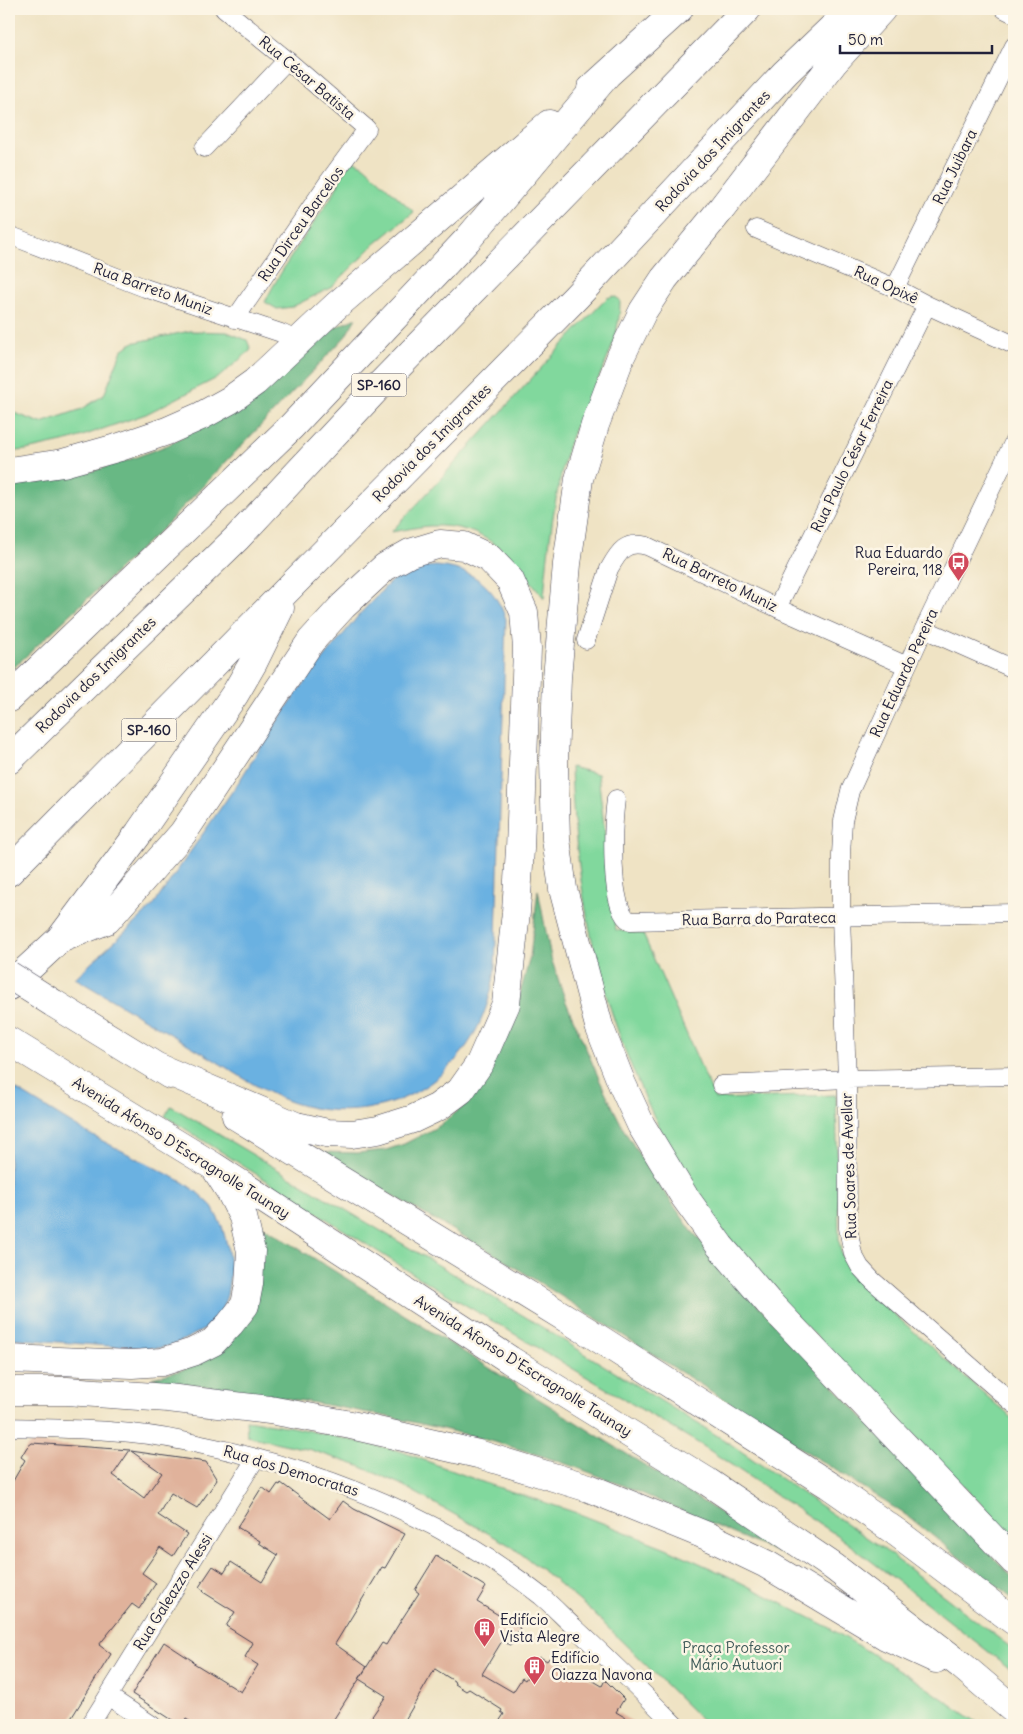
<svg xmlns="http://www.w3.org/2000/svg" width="1023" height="1734" viewBox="0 0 1023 1734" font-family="Delius,sans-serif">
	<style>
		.green { fill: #81d89d; stroke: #527d6c }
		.forest { fill: #68b884; stroke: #456d60 }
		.water { fill: #6bb1e1; stroke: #466a8e }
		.building { fill: #e0b29b }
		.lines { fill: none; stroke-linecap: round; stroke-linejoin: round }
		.street-casing { stroke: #413f50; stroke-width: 19 }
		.highway-casing { stroke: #413f50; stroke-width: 29 }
		.street { stroke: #fff; stroke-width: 18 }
		.highway { stroke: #fff; stroke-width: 28 }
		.highway-bridge-casing { stroke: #413f50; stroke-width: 29; stroke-linecap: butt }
		.highway-bridge { stroke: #fff; stroke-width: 28 }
		.labels { text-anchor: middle; stroke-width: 5; stroke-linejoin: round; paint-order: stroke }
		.shield { fill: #fcf5e5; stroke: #63616e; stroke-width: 1 }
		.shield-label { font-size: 14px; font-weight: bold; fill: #22223b }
		.street-label { font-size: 15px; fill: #22223b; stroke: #fcf5e5 }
		.poi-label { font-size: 15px; fill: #22223b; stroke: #fcf5e5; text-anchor: start }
		.park-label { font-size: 15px; fill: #3e5958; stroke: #fcf5e5 }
	</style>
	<rect width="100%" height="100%" fill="#fcf5e5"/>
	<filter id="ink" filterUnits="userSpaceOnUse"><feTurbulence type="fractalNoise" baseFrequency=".02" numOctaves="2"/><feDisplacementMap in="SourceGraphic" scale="10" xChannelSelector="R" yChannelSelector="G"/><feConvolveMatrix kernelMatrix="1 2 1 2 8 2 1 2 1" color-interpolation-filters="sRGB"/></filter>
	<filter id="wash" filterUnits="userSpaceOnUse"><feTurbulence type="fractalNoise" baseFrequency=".0096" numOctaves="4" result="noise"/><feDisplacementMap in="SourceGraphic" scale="20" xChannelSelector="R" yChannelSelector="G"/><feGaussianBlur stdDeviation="1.12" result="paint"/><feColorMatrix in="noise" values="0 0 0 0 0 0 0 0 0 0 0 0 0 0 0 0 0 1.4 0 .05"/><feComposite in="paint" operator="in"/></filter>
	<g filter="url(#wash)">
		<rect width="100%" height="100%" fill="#efe3c4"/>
		<path class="green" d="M354 161 364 166 414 212 376 243 332 287 292 307 277 309 265 302C283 265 309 231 332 196 340 184 342 169 354 161Z
			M614 296 620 300C621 354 583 398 568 447 554 496 548 547 544 598 512 557 487 523 429 526 417 527 404 530 391 532 464 455 533 374 607 298Z
			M190 331 227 332 247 340 251 350 219 377 146 414 71 440 26 450 9 452V411L41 423 82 409 104 395 122 350 132 343Z
			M571 767 598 774 616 930 643 934 715 1099 836 1095 839 1238C840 1257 847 1270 860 1284L1014 1420V1538C957 1480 900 1421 843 1363 803 1323 761 1283 726 1238 715 1223 706 1207 696 1191 613 1061 576 921 571 767Z
			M171 1106 524 1316 729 1443 882 1548 1014 1650V1672L928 1604 838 1536 703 1446 410 1272 165 1116Z
			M246 1420 292 1427 400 1451 485 1483 577 1513 666 1548 728 1576 826 1626 917 1681 981 1725H707L590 1610 546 1573 511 1546 400 1484 359 1466 311 1450 247 1436Z"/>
		<path class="forest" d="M356 318 345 337 164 527 9 672V486L54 480 93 471 131 459 168 445 270 385 334 328Z
			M538 890 551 958 566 1002 600 1081 624 1130 647 1167 691 1230 755 1302 1014 1579V1600L909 1517 826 1464 496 1255 344 1168 324 1157V1152L357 1153 386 1150 404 1144 439 1126 464 1106 484 1078 513 1019 530 957Z
			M253 1220 705 1503 786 1556C700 1521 618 1478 529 1452 413 1417 285 1396 165 1381L152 1378 182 1370 202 1362 229 1342Z"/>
		<path class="water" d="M436 566C472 569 494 585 506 619L495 969C489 1014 470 1053 433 1081 388 1115 325 1120 274 1095 247 1082 222 1064 196 1049 155 1025 115 1002 75 978L152 907 240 780 268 735 298 691 358 616 389 583 399 575 423 567Z
			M9 1085 87 1133 183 1182 198 1193 211 1205 222 1226 227 1245 231 1269 227 1295 221 1312 207 1328 173 1345 159 1348 121 1347 9 1338Z"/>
		<g id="blocks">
			<path class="building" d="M32 1443 130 1450 113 1475 144 1498 162 1473 131 1451 206 1462 217 1480 197 1508 171 1493 158 1515 187 1534 173 1556 160 1547 142 1573 156 1583 139 1609 132 1604 99 1645 111 1654 67 1725H9V1488L25 1460 21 1457 27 1447Z
				M281 1483 330 1519 343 1501 354 1509 405 1534 385 1568 382 1567 335 1644 367 1667 330 1725H196L186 1719 182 1725H180L132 1694 164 1642 193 1661 192 1662 241 1692 258 1665 245 1657 253 1643 226 1626 235 1612 203 1592 204 1591 199 1587 213 1566 224 1573 231 1562 262 1582 278 1555 259 1543 260 1541 237 1527 262 1487 271 1494 278 1484 280 1485Z
				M436 1556 486 1587 477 1602 520 1628 510 1645 502 1641 482 1674 513 1692 522 1678 525 1680 540 1657 547 1661 549 1658 574 1674 575 1670 602 1686 605 1680 624 1699 616 1712 638 1725H497L504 1714 501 1712 502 1710 469 1689 466 1691 455 1684 454 1681 435 1669 402 1725H366L386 1696 359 1679 382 1643 386 1645 400 1622 419 1593 415 1590Z"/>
		</g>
	</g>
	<g filter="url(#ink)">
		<use href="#blocks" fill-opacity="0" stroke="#413f50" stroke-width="1"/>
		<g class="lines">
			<defs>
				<path id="street" d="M224 9 287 60 367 129 329 181 235 319
					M1004 9 1014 14
					M204 148 287 60
					M756 229 895 288 927 305 1014 345
					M9 235 145 288 281 333 298 341
					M895 288 1014 46
					M1014 441 924 629 850 791 843 821 841 854V917L847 1079 848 1228 853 1254 860 1267 873 1281 1014 1404
					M777 608 927 305
					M924 629 1014 669
					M586 640 609 569C619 551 626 540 647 546L777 608 907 666
					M616 799C613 822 608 910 630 921L1014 913
					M721 1085 847 1079 1014 1076
					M9 1427C67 1429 126 1429 183 1441 311 1466 438 1514 541 1596 553 1606 563 1617 574 1627 609 1659 642 1692 675 1725
					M108 1696 152 1725
					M90 1725 256 1458"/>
				<path id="highway" d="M882 9 834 62 722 208 664 279 643 311 621 356 595 425 579 479 567 564 557 678 554 761 556 839 563 889 599 1026 622 1084 641 1125 684 1196 720 1246 768 1302 1014 1561
					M591 89 679 9
					M9 471 63 463 120 447 167 431 201 416 230 400 255 382 336 306 549 124
					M9 698 291 427 468 239 605 77
					M9 760 237 538 378 387 747 9
					M9 872 576 297 785 73 852 9
					M60 939 107 920 183 833 311 641 343 606 385 567 410 553 440 544 464 546 489 558 510 580 524 612 527 648 520 849 516 912 506 1004 480 1063 461 1090 438 1107 413 1119 378 1130 352 1134 327 1133 296 1126 155 1066
					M9 986 60 939 139 833 235 694 253 663 280 608
					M53 1003 170 1075
					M9 1041 213 1166 510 1360 708 1482 834 1567 961 1665 1014 1710
					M236 1116 587 1331 829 1485 896 1532 1014 1621
					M9 1359 132 1364 162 1362 193 1352 213 1342 230 1324 245 1305 249 1284 251 1251 243 1217 231 1193 217 1171
					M9 1391H67L168 1398 270 1410 351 1425 478 1454 589 1488 712 1538 766 1564 886 1636 936 1659"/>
			</defs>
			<use href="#street" class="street-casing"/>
			<use href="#highway" class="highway-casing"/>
			<use href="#street" class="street"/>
			<use href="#highway" class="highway"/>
			<defs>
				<path id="highway-bridge" d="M9 975 53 1003"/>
			</defs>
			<use href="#highway-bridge" class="highway-bridge-casing"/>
			<use href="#highway-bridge" class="highway-bridge"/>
		</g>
	</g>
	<defs>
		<symbol id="bus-pin" viewBox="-11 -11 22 30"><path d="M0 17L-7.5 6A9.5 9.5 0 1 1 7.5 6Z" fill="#d1495b" stroke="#fcf5e5"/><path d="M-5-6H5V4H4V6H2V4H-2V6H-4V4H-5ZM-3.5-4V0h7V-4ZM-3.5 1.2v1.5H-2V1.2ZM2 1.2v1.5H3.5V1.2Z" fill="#fff"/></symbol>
		<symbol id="building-pin" viewBox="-11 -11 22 30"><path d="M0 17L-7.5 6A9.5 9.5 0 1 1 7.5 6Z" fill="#d1495b" stroke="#fcf5e5"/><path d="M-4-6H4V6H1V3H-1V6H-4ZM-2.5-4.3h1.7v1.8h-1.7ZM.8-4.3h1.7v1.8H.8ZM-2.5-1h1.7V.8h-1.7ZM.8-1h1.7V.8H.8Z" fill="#fff"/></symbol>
	</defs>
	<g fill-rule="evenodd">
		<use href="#bus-pin" x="946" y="550" width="25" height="34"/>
		<use href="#building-pin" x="472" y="1616" width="25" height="34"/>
		<use href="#building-pin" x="522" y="1654" width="25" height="34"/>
	</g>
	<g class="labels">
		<g class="shield">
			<rect x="351.5" y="373.5" width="55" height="23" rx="4"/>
			<rect x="121.5" y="718.5" width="55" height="23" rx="4"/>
		</g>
		<g class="shield-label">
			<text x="379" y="390">SP-160</text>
			<text x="149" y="735">SP-160</text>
		</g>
		<g class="street-label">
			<text transform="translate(307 78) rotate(40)" y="5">Rua César Batista</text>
			<text transform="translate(713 151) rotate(-47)" y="5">Rodovia dos Imigrantes</text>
			<text transform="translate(955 167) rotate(-64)" y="5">Rua Juibara</text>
			<text transform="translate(301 224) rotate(-55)" y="5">Rua Dirceu Barcelos</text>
			<text transform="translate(886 285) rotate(25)" y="5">Rua Opixê</text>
			<text transform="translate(153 289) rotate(20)" y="5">Rua Barreto Muniz</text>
			<text transform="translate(432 443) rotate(-45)" y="5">Rodovia dos Imigrantes</text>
			<text transform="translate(852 456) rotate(-64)" y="5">Rua Paulo César Ferreira</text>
			<text transform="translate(720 580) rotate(26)" y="5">Rua Barreto Muniz</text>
			<text transform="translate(904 673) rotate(-65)" y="5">Rua Eduardo Pereira</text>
			<text transform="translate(96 675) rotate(-44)" y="5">Rodovia dos Imigrantes</text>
			<text transform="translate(759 919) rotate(-1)" y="5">Rua Barra do Parateca</text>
			<text transform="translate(181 1148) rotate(32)" y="5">Avenida Afonso D'Escragnolle Taunay</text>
			<text transform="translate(849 1166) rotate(-92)" y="5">Rua Soares de Avellar</text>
			<text transform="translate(523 1366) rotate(32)" y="5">Avenida Afonso D'Escragnolle Taunay</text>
			<text transform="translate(291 1471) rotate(17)" y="5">Rua dos Democratas</text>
			<text transform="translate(173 1592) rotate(-58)" y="5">Rua Galeazzo Alessi</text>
		</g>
		<g class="poi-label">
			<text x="943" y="558" text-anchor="end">Rua Eduardo<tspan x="943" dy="17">Pereira, 118</tspan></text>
			<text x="500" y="1625">Edifício<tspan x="500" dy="17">Vista Alegre</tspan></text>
			<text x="551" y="1663">Edifício<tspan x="551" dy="17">Oiazza Navona</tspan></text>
		</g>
		<g class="park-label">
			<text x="736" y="1653">Praça Professor<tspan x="736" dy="17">Mário Autuori</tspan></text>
		</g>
	</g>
	<rect width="1023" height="1734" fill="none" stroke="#fcf5e5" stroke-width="30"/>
	<path d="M840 45v8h152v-8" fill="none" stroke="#22223b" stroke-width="2.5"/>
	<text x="848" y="45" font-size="15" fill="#22223b" stroke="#fcf5e5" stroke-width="4" paint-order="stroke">50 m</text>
</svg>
